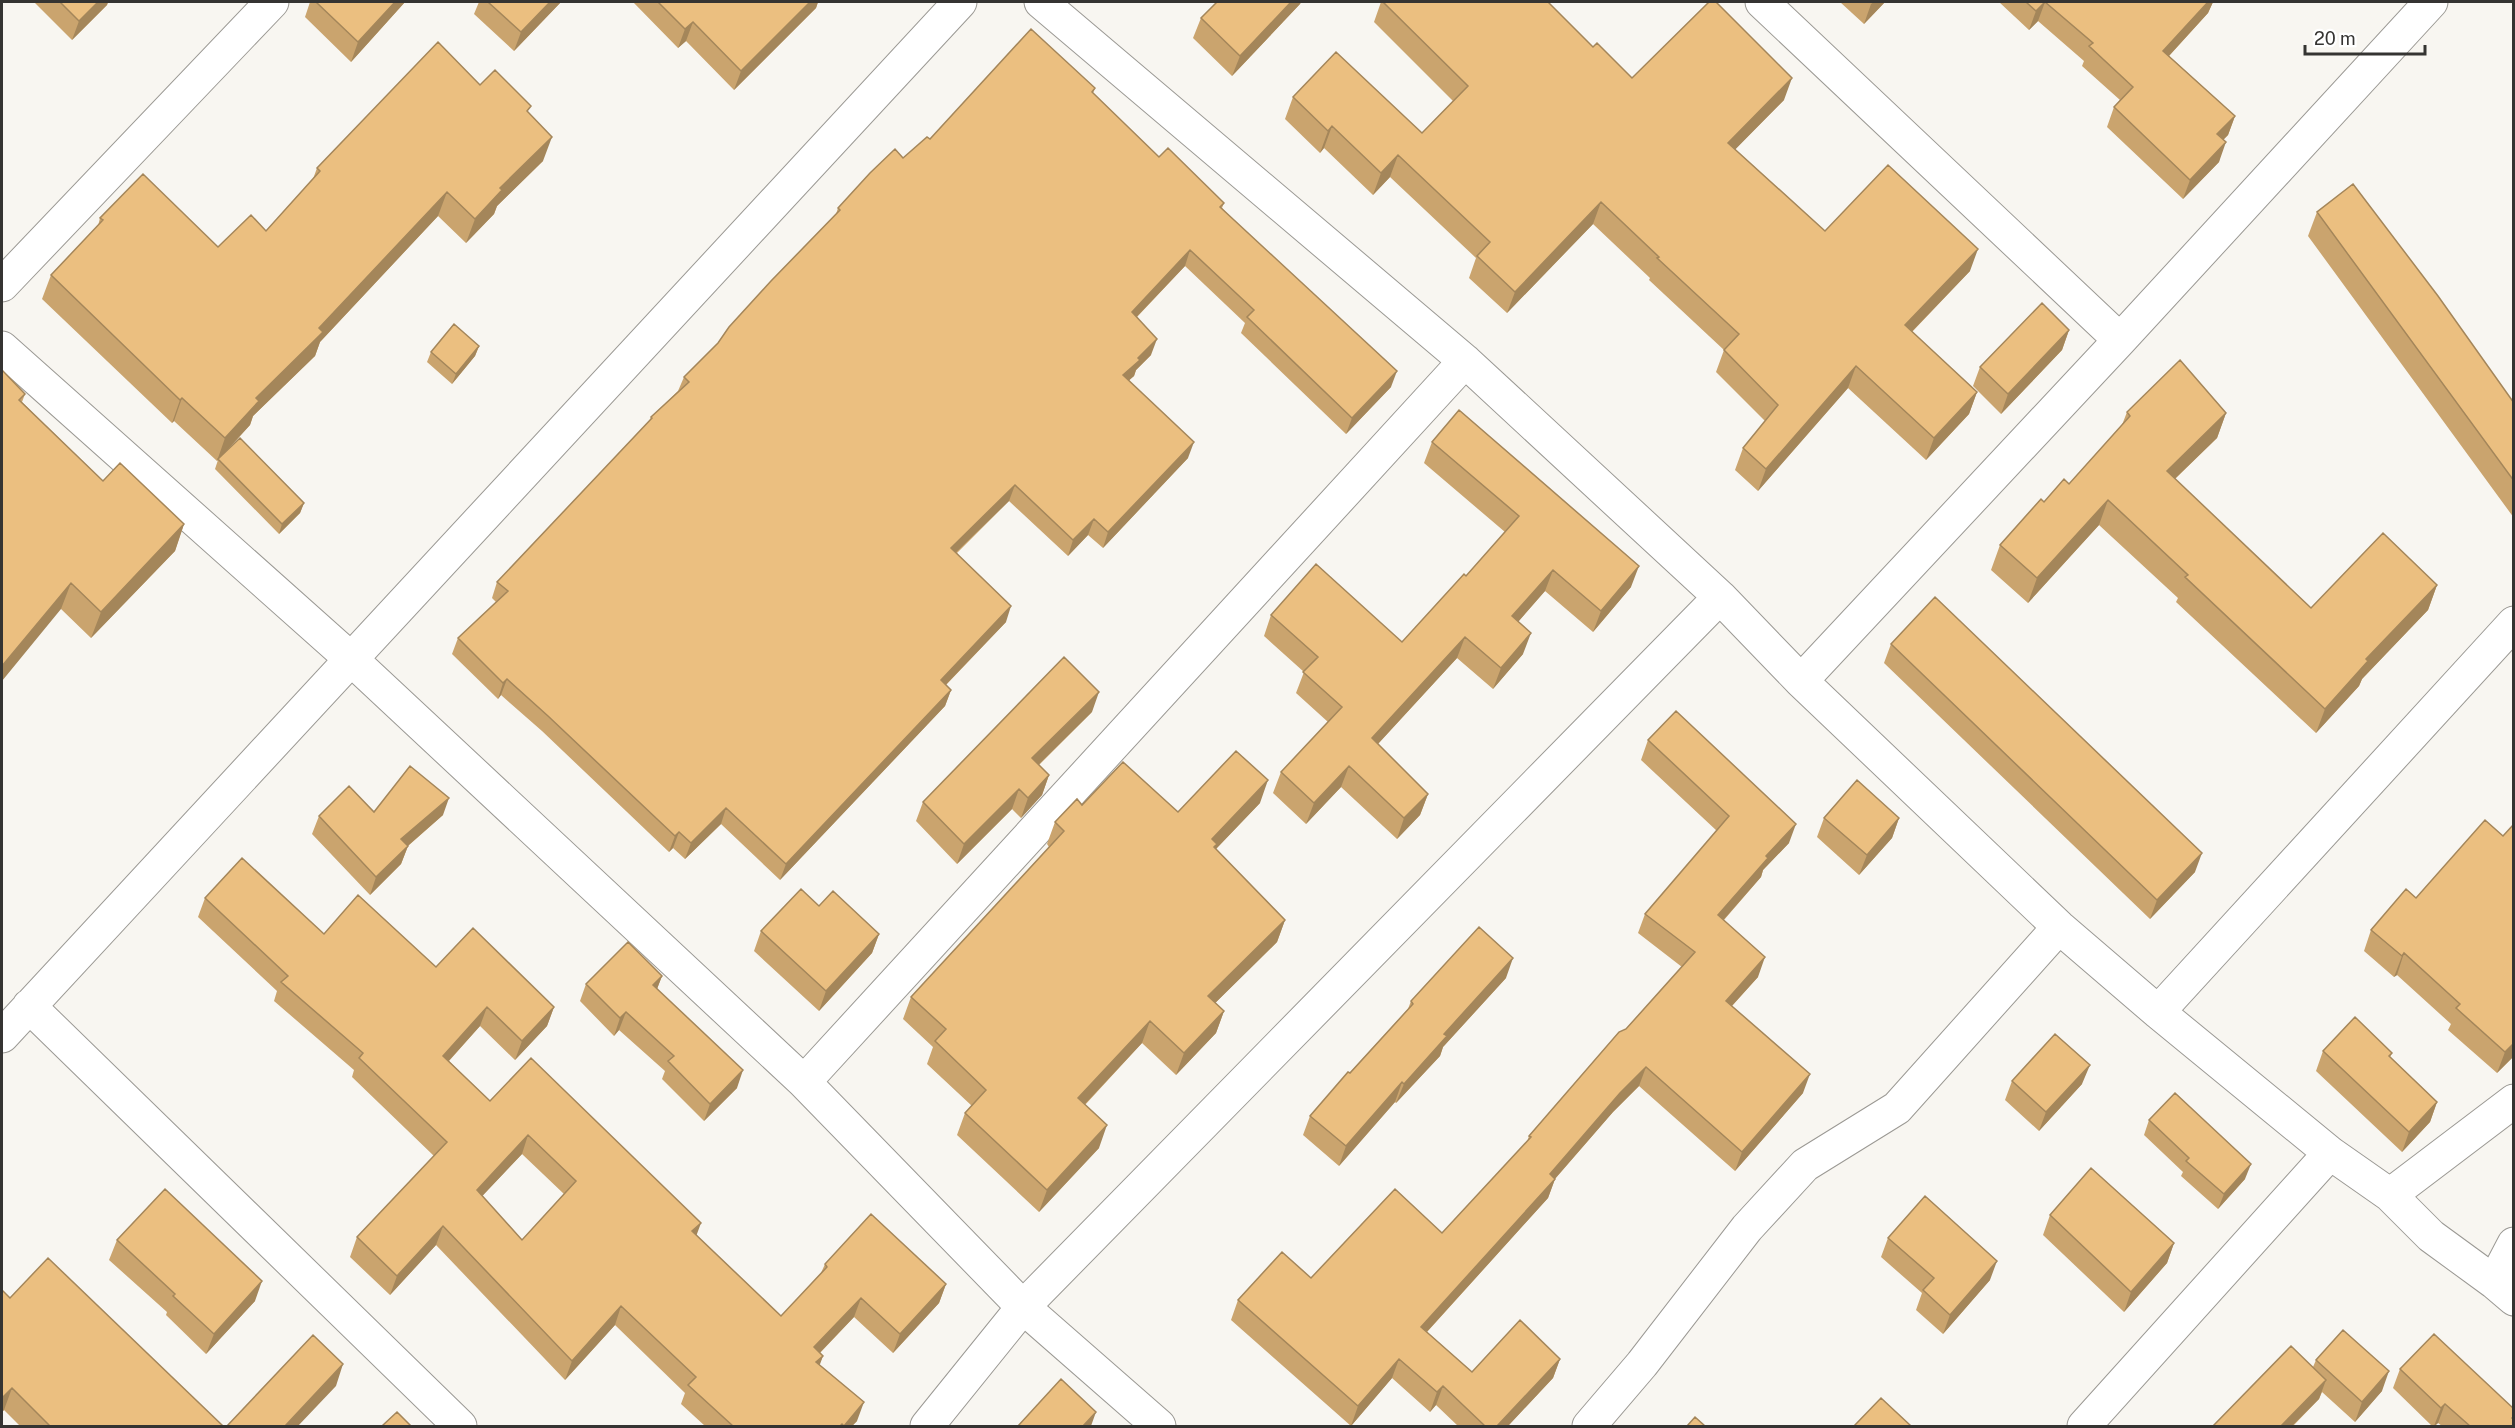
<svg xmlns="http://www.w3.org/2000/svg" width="2515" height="1428" viewBox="0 0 2515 1428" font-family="'Public Sans',sans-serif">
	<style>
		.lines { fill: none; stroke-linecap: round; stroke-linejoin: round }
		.minor-casing { stroke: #9b9994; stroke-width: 35 }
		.minor { stroke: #fff; stroke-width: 33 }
		.wall { fill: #caa46e; fill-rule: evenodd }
		.shaded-wall { fill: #a4865a }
		.building { fill: #ebbf80; stroke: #a4865a; stroke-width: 1.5; fill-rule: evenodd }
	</style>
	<rect width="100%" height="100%" fill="#f8f6f1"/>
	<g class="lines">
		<defs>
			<path id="minor" d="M1041 2 1465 361 1720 597 1801 681 2059 927 2158 1012 2330 1153 2390 1195 2431 1236 2494 1282 2514 1299
				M1762 2 2120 340
				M2 285 272 2
				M2 348 351 659 804 1082 1023 1307 1159 1426
				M1801 681 2120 340 2431 2
				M29 1006 460 1426
				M2158 1012 2514 623
				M2 1036 960 2
				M804 1082 1465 361
				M2390 1195 2514 1101
				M2494 1282 2514 1244
				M927 1426 1023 1307 1720 597
				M1589 1426 1642 1364 1747 1228 1805 1165 1897 1108 2059 927
				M2084 1426 2330 1153"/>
		</defs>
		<use href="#minor" class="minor-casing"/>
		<use href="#minor" class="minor"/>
	</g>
	<path class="wall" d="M34 2H108L107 5 72 40Z
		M310 2H405L351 62 305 17Z
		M479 2H561L514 51 474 14Z
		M633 2H818L816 8 734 90 686 41 678 48Z
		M1217 2H1301L1300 4 1232 76 1193 38 1201 18Z
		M1381 2H1548L1593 47 1632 78 1784 100 1735 149 1825 231 1970 271 1912 332 1977 392 1969 414 1926 460 1848 388 1758 491 1735 470 1743 448 1765 421 1716 372 1724 350 1649 280 1650 278 1593 224 1507 313 1469 278 1476 258 1390 177 1373 195 1324 148 1320 153 1285 119 1293 97 1422 133 1453 101 1374 22Z
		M1840 2H1885L1864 24Z
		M1999 2H2213L2208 13 2169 56 2235 116 2228 135 2223 140 2219 162 2183 199 2107 127 2114 107 2120 100 2082 66 2084 61 2038 21 2029 30Z
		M480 85 529 113 543 161 497 206 494 214 466 243 438 216 320 342 315 356 253 416 250 425 221 457 304 503 300 513 279 534 215 469 218 460 217 461 174 421 172 423 42 299 51 275 98 226 100 218 218 247 266 231 313 179 317 168Z
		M1095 88 1093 93 1159 157 1224 203 1222 208 1391 387 1346 434 1241 333 1245 323 1185 266 1137 317 1151 355 1136 370 1134 376 1129 380 1188 458 1103 548 1088 535 1068 556 1009 501 957 553 1006 622 946 685 951 690 945 706 780 880 721 824 685 859 673 848 669 852 542 731 501 695 498 699 452 654 458 638 496 602 492 598 497 582 649 422 651 417 678 391 684 377 718 343 836 214 838 208 930 139Z
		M2317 212 2514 403V518L2308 236Z
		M2069 330 2062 350 2001 414 1973 386 1980 367Z
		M479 346 475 356 452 384 427 362 431 352Z
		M2 370 25 394 22 402 103 481 184 524 175 551 91 638 61 609Z
		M2127 412 2226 413 2217 438 2175 479 2311 608 2437 585 2428 610 2362 679 2359 686 2316 733 2176 602 2178 598 2099 525 2028 603 1991 570 2000 545 2044 502 2069 484 2122 425Z
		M1432 442 1631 587 1593 632 1545 591 1518 622 1523 654 1493 689 1457 658 1378 744 1428 794 1420 815 1397 839 1341 787 1306 824 1273 793 1281 772 1328 722 1296 693 1304 672 1264 636 1271 615 1402 642 1466 576 1505 532 1424 463Z
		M1891 644 2195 872 2150 919 1884 663Z
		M1092 712 1039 765 1049 775 1042 795 1021 818 1012 809 957 864 916 821 923 802Z
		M1648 740 1789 843 1763 870 1761 877 1724 920 1758 977 1732 1006 1803 1093 1735 1171 1639 1086 1613 1112 1555 1179 1548 1198 1427 1332 1472 1372 1560 1359 1553 1378 1508 1426H1458L1436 1405 1430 1412 1392 1378 1351 1426 1231 1320 1238 1300 1311 1278 1442 1233 1527 1142 1529 1136 1682 967 1638 933 1645 914 1717 831 1641 760Z
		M1260 803 1216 849 1285 920 1277 942 1215 1003 1224 1011 1216 1033 1176 1075 1142 1043 1085 1105 1099 1148 1039 1212 957 1135 965 1113 972 1106 927 1064 933 1047 903 1019 911 997 1049 847 1047 844 1055 822 1082 805 1178 812Z
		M374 812 443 815 408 846 401 864 370 895 312 834 319 816Z
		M1824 818H1899L1892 838 1859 875 1817 837Z
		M2406 889 2514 1056 2497 1073 2448 1030 2451 1024 2397 975 2394 977 2364 951 2371 930Z
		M205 898 436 967 554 1007 547 1026 515 1060 480 1026 449 1061 490 1101 696 1235 781 1316 821 1273 825 1264 946 1284 939 1303 893 1353 854 1317 820 1353 823 1356 819 1365 857 1421 852 1426H705L681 1404 685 1393 615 1325 565 1380 436 1245 390 1295 350 1257 357 1237 434 1156 352 1077 354 1070 274 1001 277 991 198 917ZM522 1154 564 1194 522 1240 482 1196Z
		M819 906 879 934 872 953 819 1011 754 951 761 931Z
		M662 976 657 989 737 1088 704 1121 662 1079 665 1071 619 1030 614 1036 580 1001 586 984Z
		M1506 978 1443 1047 1440 1056 1396 1103 1395 1102 1339 1166 1303 1135 1310 1116 1408 1009 1411 1001Z
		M2323 1051 2392 1053 2390 1057 2437 1102 2430 1122 2402 1152 2316 1071Z
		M2012 1081 2082 1084 2039 1131 2005 1100Z
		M2149 1120 2245 1179 2218 1209 2181 1176 2183 1172 2144 1135Z
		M2050 1215 2174 1243 2167 1263 2124 1312 2043 1235Z
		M1888 1238 1990 1280 1943 1334 1916 1310 1922 1293 1881 1257Z
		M117 1240 255 1301 206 1354 166 1315 167 1312 109 1260Z
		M2 1290 10 1298 223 1426H20L4 1410 2 1412Z
		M2316 1360 2382 1391 2355 1422 2322 1392 2319 1399 2293 1426H2213L2313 1367Z
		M2400 1369 2514 1426H2442L2438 1423 2435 1426H2432L2393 1388Z"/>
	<path class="shaded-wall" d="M98 2H108L107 5 72 40 79 21Z
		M395 2H405L351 62 358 42Z
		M550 2H561L514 51 521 32Z
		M810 2H818L816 8 734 90 741 71Z
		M1291 2H1301L1300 4 1232 76 1240 56Z
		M1874 2H1885L1864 24 1871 4Z
		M2045 2 2038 21 2029 30 2036 11Z
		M2208 2H2213L2208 13 2156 70 2163 51Z
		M693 22 686 41 678 48 685 29Z
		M1792 78 1784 100 1720 165 1728 143Z
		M2235 116 2228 135 2210 153 2217 134Z
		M1332 126 1324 148 1320 153 1328 131Z
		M552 137 543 161 497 206 494 214 466 243 475 219 500 188Z
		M2226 142 2219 162 2183 199 2190 180Z
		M1398 155 1390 177 1373 195 1381 173Z
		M447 192 438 216 320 342 315 356 253 416 250 425 217 461 225 438 256 398 319 328Z
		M1601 202 1593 224 1507 313 1515 292Z
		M1978 249 1970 271 1897 347 1905 325Z
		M1190 250 1185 266 1126 328 1132 312Z
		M2069 330 2062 350 2001 414 2008 394Z
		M1157 339 1151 355 1136 370 1134 376 1117 391 1123 375 1138 358Z
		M479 346 475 356 452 384 456 374Z
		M1856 366 1848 388 1758 491 1766 469Z
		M1397 371 1391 387 1346 434 1352 418Z
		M1977 392 1969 414 1926 460 1934 438Z
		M182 398 174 421 172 423 180 400Z
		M2226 413 2217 438 2158 495 2167 471Z
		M1194 442 1188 458 1103 548 1108 532Z
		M1015 485 1009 501 945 563 951 548Z
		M2108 500 2099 525 2028 603 2037 578Z
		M304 503 300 513 279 534 282 524Z
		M1094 519 1088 535 1068 556 1073 540Z
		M184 524 175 551 91 638 101 612Z
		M1639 566 1631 587 1593 632 1601 611Z
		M1553 570 1545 591 1504 638 1512 616Z
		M71 583 61 609 2 681V666Z
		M2437 585 2428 610 2362 679 2359 686 2316 733 2325 709 2366 659Z
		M1011 606 1006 622 935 696 941 680Z
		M1531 633 1523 654 1493 689 1501 668Z
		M1465 637 1457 658 1364 759 1372 738Z
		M507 679 501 695 498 699 503 683Z
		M951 690 945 706 780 880 786 864Z
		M1099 692 1092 712 1025 778 1032 758Z
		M1349 766 1341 787 1306 824 1314 803Z
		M1049 775 1042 795 1021 818 1028 798Z
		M1268 780 1260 803 1214 851 1212 839Z
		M1019 789 1012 809 957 864 964 844Z
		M1428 794 1420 815 1397 839 1404 818Z
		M449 798 443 815 395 857 401 839Z
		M726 808 721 824 685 859 691 843Z
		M1899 818 1892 838 1859 875 1867 855Z
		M1796 824 1789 843 1763 870 1761 877 1711 934 1718 915 1766 856Z
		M679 832 673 848 669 852 675 836Z
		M408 846 401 864 370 895 376 877Z
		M2202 853 2195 872 2150 919 2157 900Z
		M1285 920 1277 942 1200 1018 1208 996Z
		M879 934 872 953 819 1011 826 991Z
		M2404 953 2397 975 2394 977 2402 956Z
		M1765 957 1758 977 1719 1020 1726 1001Z
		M1513 958 1506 978 1443 1047 1440 1056 1396 1103 1404 1084 1444 1034Z
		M662 976 655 994 653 985Z
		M487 1007 480 1026 436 1075 443 1056Z
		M554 1007 547 1026 515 1060 522 1041Z
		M1224 1011 1216 1033 1176 1075 1184 1053Z
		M626 1012 619 1030 614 1036 620 1018Z
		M1150 1021 1142 1043 1070 1120 1078 1098Z
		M2514 1043V1056L2497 1073 2505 1052Z
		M2090 1065 2082 1084 2039 1131 2046 1112Z
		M1646 1067 1639 1086 1613 1112 1546 1189 1555 1179 1548 1198 1414 1346 1421 1327 1550 1174 1620 1093Z
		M743 1070 737 1088 704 1121 710 1104Z
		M1810 1074 1803 1093 1735 1171 1742 1152Z
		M1402 1082 1395 1102 1339 1166 1346 1146Z
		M2437 1102 2430 1122 2402 1152 2409 1132Z
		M1107 1125 1099 1148 1039 1212 1047 1190Z
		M528 1135 522 1154 470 1209 477 1190Z
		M2251 1164 2245 1179 2218 1209 2224 1194Z
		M701 1223 694 1242 692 1231Z
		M443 1226 436 1245 390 1295 397 1276Z
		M2174 1243 2167 1263 2124 1312 2131 1292Z
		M1997 1261 1990 1280 1943 1334 1950 1315Z
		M262 1281 255 1301 206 1354 214 1334Z
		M946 1284 939 1303 893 1353 900 1334Z
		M861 1298 854 1317 807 1366 814 1347Z
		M621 1306 615 1325 565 1380 572 1361Z
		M823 1356 816 1375V1362Z
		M1399 1359 1392 1378 1351 1426 1358 1406Z
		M1560 1359 1553 1378 1508 1426H1497Z
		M343 1364 336 1386 298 1426H285Z
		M2389 1371 2382 1391 2355 1422 2362 1402Z
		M2326 1380 2319 1399 2292 1426H2281Z
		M1443 1386 1436 1405 1430 1412 1437 1392Z
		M12 1388 4 1410 2 1412V1398Z
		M864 1402 857 1421 852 1426H844Z
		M2445 1404 2438 1423 2434 1426 2441 1408Z
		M1096 1412 1091 1426H1083Z"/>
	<path class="building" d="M60 2H98L79 21Z
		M316 2H395L358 42Z
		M488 2H550L521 32Z
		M658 2H810L741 71 693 22 685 29Z
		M1217 2H1291L1240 56 1201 18Z
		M1383 2H1548L1593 47 1597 43 1632 78 1709 2H1716L1792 78 1728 143 1825 231 1888 165 1978 249 1905 325 1977 392 1934 438 1856 366 1766 469 1743 448 1778 405 1724 350 1739 334 1657 258 1659 257 1601 202 1515 292 1477 256 1490 242 1398 155 1381 173 1332 126 1328 131 1293 97 1336 52 1422 133 1468 86Z
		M2026 2H2208L2163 51 2235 116 2217 134 2226 142 2190 180 2114 107 2133 87 2089 46 2093 43 2045 2 2036 11Z
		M1031 29 1095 88 1092 92 1159 157 1168 148 1224 203 1220 207 1397 371 1352 418 1247 317 1254 310 1190 250 1132 312 1157 339 1138 358 1140 360 1123 375 1194 442 1108 532 1094 519 1073 540 1015 485 951 548 1011 606 941 680 951 690 786 864 726 808 691 843 679 832 675 836 548 716 507 679 503 683 458 638 508 591 497 582 652 418 651 417 689 382 684 377 718 343 729 327 771 281 840 210 838 208 870 173 895 149 903 158 927 137 930 139Z
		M438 42 480 85 495 70 531 106 527 111 552 137 500 188 502 190 475 219 447 192 319 328 323 332 256 398 259 401 225 438 182 398 180 400 51 275 103 220 100 218 143 174 218 247 251 215 266 231 320 171 317 168Z
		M2353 184 2438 296 2514 403V481L2317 212Z
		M2042 303 2069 330 2008 394 1980 367Z
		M454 324 479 346 456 374 431 352Z
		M2180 360 2226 413 2167 471 2311 608 2383 533 2437 585 2366 659 2368 661 2325 709 2185 577 2188 575 2108 500 2037 578 2000 545 2041 499 2044 502 2064 479 2069 484 2130 416 2127 412Z
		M2 370 25 394 19 400 103 481 120 463 184 524 101 612 71 583 2 666Z
		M1459 410 1639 566 1601 611 1553 570 1512 616 1531 633 1501 668 1465 637 1372 738 1428 794 1404 818 1349 766 1314 803 1281 772 1342 707 1303 672 1318 657 1271 615 1316 564 1402 642 1464 574 1466 576 1519 516 1432 442Z
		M240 438 304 503 282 524 218 459Z
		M1935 597 2202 853 2157 900 1891 644Z
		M1064 657 1099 692 1032 758 1049 775 1028 798 1019 789 964 844 923 802Z
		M1676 711 1796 824 1766 856 1768 858 1718 915 1765 957 1726 1001 1810 1074 1742 1152 1646 1067 1620 1093 1550 1174 1555 1179 1421 1327 1472 1372 1520 1320 1560 1359 1497 1426H1485L1443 1386 1437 1392 1399 1359 1358 1406 1238 1300 1282 1252 1311 1278 1395 1189 1442 1233 1531 1137 1529 1136 1619 1032 1626 1029 1695 952 1645 914 1729 816 1648 740Z
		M1236 751 1268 780 1212 839 1217 844 1214 847 1285 920 1208 996 1224 1011 1184 1053 1150 1021 1078 1098 1107 1125 1047 1190 965 1113 986 1090 935 1041 946 1029 911 997 1064 831 1055 822 1077 799 1082 805 1123 762 1178 812Z
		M410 766 449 798 401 839 408 846 376 877 319 816 349 786 374 812Z
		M1857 780 1899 818 1867 855 1824 818Z
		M2485 820 2503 836 2514 824V1043L2505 1052 2456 1008 2460 1004 2404 953 2402 956 2371 930 2406 889 2416 898Z
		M242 858 324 934 358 895 436 967 473 928 554 1007 522 1041 487 1007 443 1056 490 1101 531 1058 701 1223 692 1231 781 1316 827 1267 825 1264 871 1214 946 1284 900 1334 861 1298 814 1347 823 1356 816 1362 864 1402 844 1426 842 1424 840 1426H733L688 1385 696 1377 621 1306 572 1361 443 1226 397 1276 357 1237 447 1142 359 1058 363 1053 281 982 288 976 205 898ZM528 1135 576 1181 522 1240 477 1190Z
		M801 889 819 906 833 891 879 934 826 991 761 931Z
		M1479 927 1513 958 1444 1034 1447 1036 1404 1084 1402 1082 1346 1146 1310 1116 1348 1072 1350 1073 1413 1004 1411 1001Z
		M628 942 662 976 653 985 743 1070 710 1104 668 1061 674 1056 626 1012 620 1018 586 984Z
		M2355 1017 2392 1053 2389 1056 2437 1102 2409 1132 2323 1051Z
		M2055 1034 2090 1065 2046 1112 2012 1081Z
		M2175 1093 2251 1164 2224 1194 2186 1161 2189 1158 2149 1120Z
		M2091 1168 2174 1243 2131 1292 2050 1215Z
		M165 1189 262 1281 214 1334 173 1296 175 1294 117 1240Z
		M1925 1196 1997 1261 1950 1315 1923 1290 1934 1278 1888 1238Z
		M48 1258 223 1426H50L12 1388 2 1398V1290L10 1298Z
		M2343 1330 2389 1371 2362 1402 2316 1360Z
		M2434 1334 2514 1409V1416L2512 1418 2514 1420V1426H2470L2445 1404 2441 1408 2400 1369Z
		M313 1335 343 1364 285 1426H227Z
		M2291 1346 2326 1380 2281 1426H2213Z
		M1061 1379 1096 1412 1083 1426H1018Z
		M1881 1398 1911 1426H1854Z
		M397 1412 411 1426H382Z
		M1695 1417 1705 1426H1687Z"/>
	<rect width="2515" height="1428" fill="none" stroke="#353432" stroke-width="6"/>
	<path d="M2305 45v9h120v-9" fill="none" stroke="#353432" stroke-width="3"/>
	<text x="2314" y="45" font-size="18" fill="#353432" stroke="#ffffff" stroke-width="4.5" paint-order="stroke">20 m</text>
</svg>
